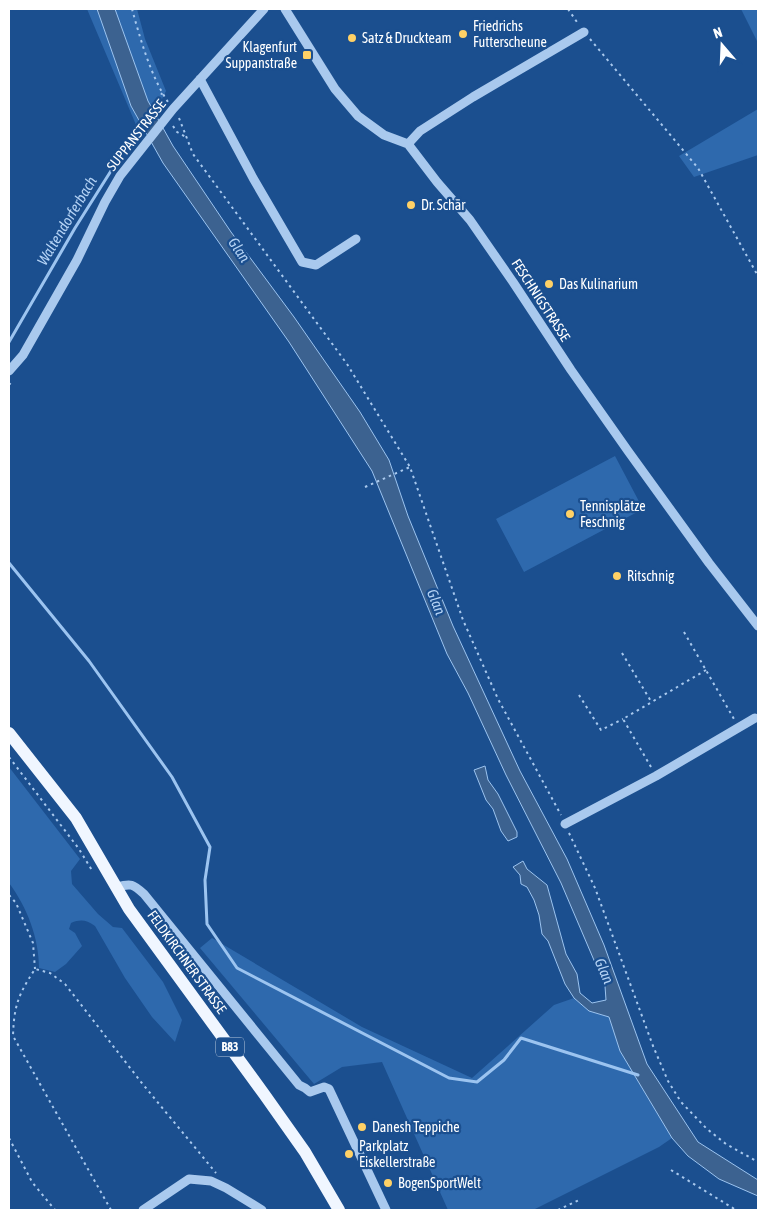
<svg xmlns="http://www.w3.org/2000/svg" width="767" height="1219" viewBox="0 0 767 1219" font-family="'Asap Condensed',sans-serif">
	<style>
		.green { fill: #2e69ad }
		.water { fill: #3c6290; stroke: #9cc4f0 }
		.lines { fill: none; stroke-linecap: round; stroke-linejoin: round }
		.stream { stroke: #9cc4f0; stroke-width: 3 }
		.path { stroke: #a9c9ee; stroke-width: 2; stroke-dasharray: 2.5 4; stroke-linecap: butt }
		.minor { stroke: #a9c9ee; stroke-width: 9 }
		.major { stroke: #f0f6ff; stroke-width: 12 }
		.poi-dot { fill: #ffd166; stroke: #1b4f8f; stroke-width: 2 }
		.labels { text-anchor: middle; stroke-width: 4.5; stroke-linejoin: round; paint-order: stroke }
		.shield { fill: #1b4f8f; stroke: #bbcadd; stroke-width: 1 }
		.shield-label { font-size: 12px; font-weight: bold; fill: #fff }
		.poi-label { font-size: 14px; fill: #fff; stroke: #1b4f8f; text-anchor: start }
		.street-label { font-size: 14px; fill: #fff; stroke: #1b4f8f }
		.water-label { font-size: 15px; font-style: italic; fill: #b5d3f5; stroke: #1b4f8f }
	</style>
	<rect width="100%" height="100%" fill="#1b4f8f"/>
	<path class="green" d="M87 9H137L145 39 166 91 142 139Z
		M741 9H758V43Z
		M758 109V155L694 177 679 156Z
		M615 456 643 509 524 572 496 519Z
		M9 767 80 859 71 871 72 884 98 914 113 927 122 928 163 982 182 1020 175 1042 152 1017 125 978 95 926C86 920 81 919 71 923L69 929 75 933 82 946 66 964 55 972 39 968C39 938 27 907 9 883Z
		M212 938 362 1027 472 1078 554 1005 574 998 589 1011 609 1017 620 1051 672 1138 659 1147 533 1210H448L382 1062 342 1067 314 1084 200 948Z"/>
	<path class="water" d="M97 9H115L148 101 173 146 231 232 294 317 360 412 389 460 408 516 453 626 520 771 567 859 604 945 647 1064 698 1142 758 1180V1196L719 1179 688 1156 672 1138 620 1051 609 1017 589 1011 574 998 565 984 548 941 542 934 539 915 534 900 527 887 521 884 520 875 513 867 523 861 527 869 547 885 566 954 577 974 580 993 592 1003 606 1000 605 986 561 883 506 775 468 693 447 654 372 471 289 342 163 163 131 106Z
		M485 766 488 780 498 794 517 832V837L508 841 501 831 493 809 486 800 474 770Z"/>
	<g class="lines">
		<path class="stream" d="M9 342 75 228 143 120
			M9 563 89 661 172 777 210 847 205 880 207 924 237 968 449 1078 477 1082 504 1060 521 1038 638 1075"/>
		<path class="path" d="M132 9C140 38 151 77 168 102
			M568 9 579 25
			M590 39 698 168 758 276
			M161 107 159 100 162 93
			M179 118 193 154 347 364 410 467 463 620 498 699 561 815
			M173 126 177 132 186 137
			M9 385 13 380
			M365 487 410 467
			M684 632 734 719
			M622 653 652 703
			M579 695 601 730 623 719
			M9 757 79 849 93 872
			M651 767 623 719 706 670
			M569 833 595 888 653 1046 668 1081 681 1102 707 1129 726 1144 758 1162
			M9 895 16 903 33 943 35 969
			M9 1138 32 1182 55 1210
			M671 1170 736 1210
			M111 1210 13 1036C14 1006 18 995 35 969L50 973 65 984 141 1082 216 1173
			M558 1210 579 1200"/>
		<path class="minor" d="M285 9 335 89 358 116 384 135 408 144 437 182 470 220 513 282 571 370 628 451 709 563 758 626
			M200 79 253 178 302 262 316 265 356 239
			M408 144 420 131 473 97 584 32
			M9 371 23 355 77 260 105 202 120 176 173 109 264 9
			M565 824 656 776 755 718
			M117 887C131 883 133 884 144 894L299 1085 305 1088 310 1092 324 1087 329 1089 386 1210
			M143 1210 189 1179 211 1181 226 1188 262 1210"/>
		<path class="major" d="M9 733 76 818 129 909 264 1094 305 1152 339 1210"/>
	</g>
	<g class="poi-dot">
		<circle cx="463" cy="34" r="5"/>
		<circle cx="352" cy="38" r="5"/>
		<rect x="302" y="50" width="10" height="10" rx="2.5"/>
		<circle cx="411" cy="205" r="5"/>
		<circle cx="549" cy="284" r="5"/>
		<circle cx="570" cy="514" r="5"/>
		<circle cx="617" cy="576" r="5"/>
		<circle cx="362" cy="1127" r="5"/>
		<circle cx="349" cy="1154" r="5"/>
		<circle cx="388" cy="1183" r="5"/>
	</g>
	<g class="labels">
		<rect class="shield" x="216" y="1037.5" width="28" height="19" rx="4"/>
		<g class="shield-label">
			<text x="230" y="1051">B83</text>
		</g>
		<g class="poi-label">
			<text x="473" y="31">Friedrichs<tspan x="473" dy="16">Futterscheune</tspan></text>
			<text x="362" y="43">Satz &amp; Druckteam</text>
			<text x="297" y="52" text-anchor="end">Klagenfurt<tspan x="297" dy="16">Suppanstraße</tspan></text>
			<text x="421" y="210">Dr. Schär</text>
			<text x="559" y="289">Das Kulinarium</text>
			<text x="580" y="511">Tennisplätze<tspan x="580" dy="16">Feschnig</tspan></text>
			<text x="627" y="581">Ritschnig</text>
			<text x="372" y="1132">Danesh Teppiche</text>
			<text x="359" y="1151">Parkplatz<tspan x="359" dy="16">Eiskellerstraße</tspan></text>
			<text x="398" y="1188">BogenSportWelt</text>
		</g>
		<g class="street-label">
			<text transform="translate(136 135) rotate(-52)" y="5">SUPPANSTRASSE</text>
			<text transform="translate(541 300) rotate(57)" y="5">FESCHNIGSTRASSE</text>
			<text transform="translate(187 962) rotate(54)" y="5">FELDKIRCHNER STRASSE</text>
		</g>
		<g class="water-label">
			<text transform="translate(67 221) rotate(-59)" y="5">Waltendorferbach</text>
			<text transform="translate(239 250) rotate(56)" y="5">Glan</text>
			<text transform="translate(436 602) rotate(68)" y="5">Glan</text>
			<text transform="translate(604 971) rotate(67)" y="5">Glan</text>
		</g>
	</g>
	<rect width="767" height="1219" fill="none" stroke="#ffffff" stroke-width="20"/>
	<g transform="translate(722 45) rotate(341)" stroke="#1b4f8f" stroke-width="4" paint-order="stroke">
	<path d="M0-4L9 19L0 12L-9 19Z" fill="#ffffff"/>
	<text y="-8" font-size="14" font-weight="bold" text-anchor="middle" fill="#ffffff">N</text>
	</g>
</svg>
